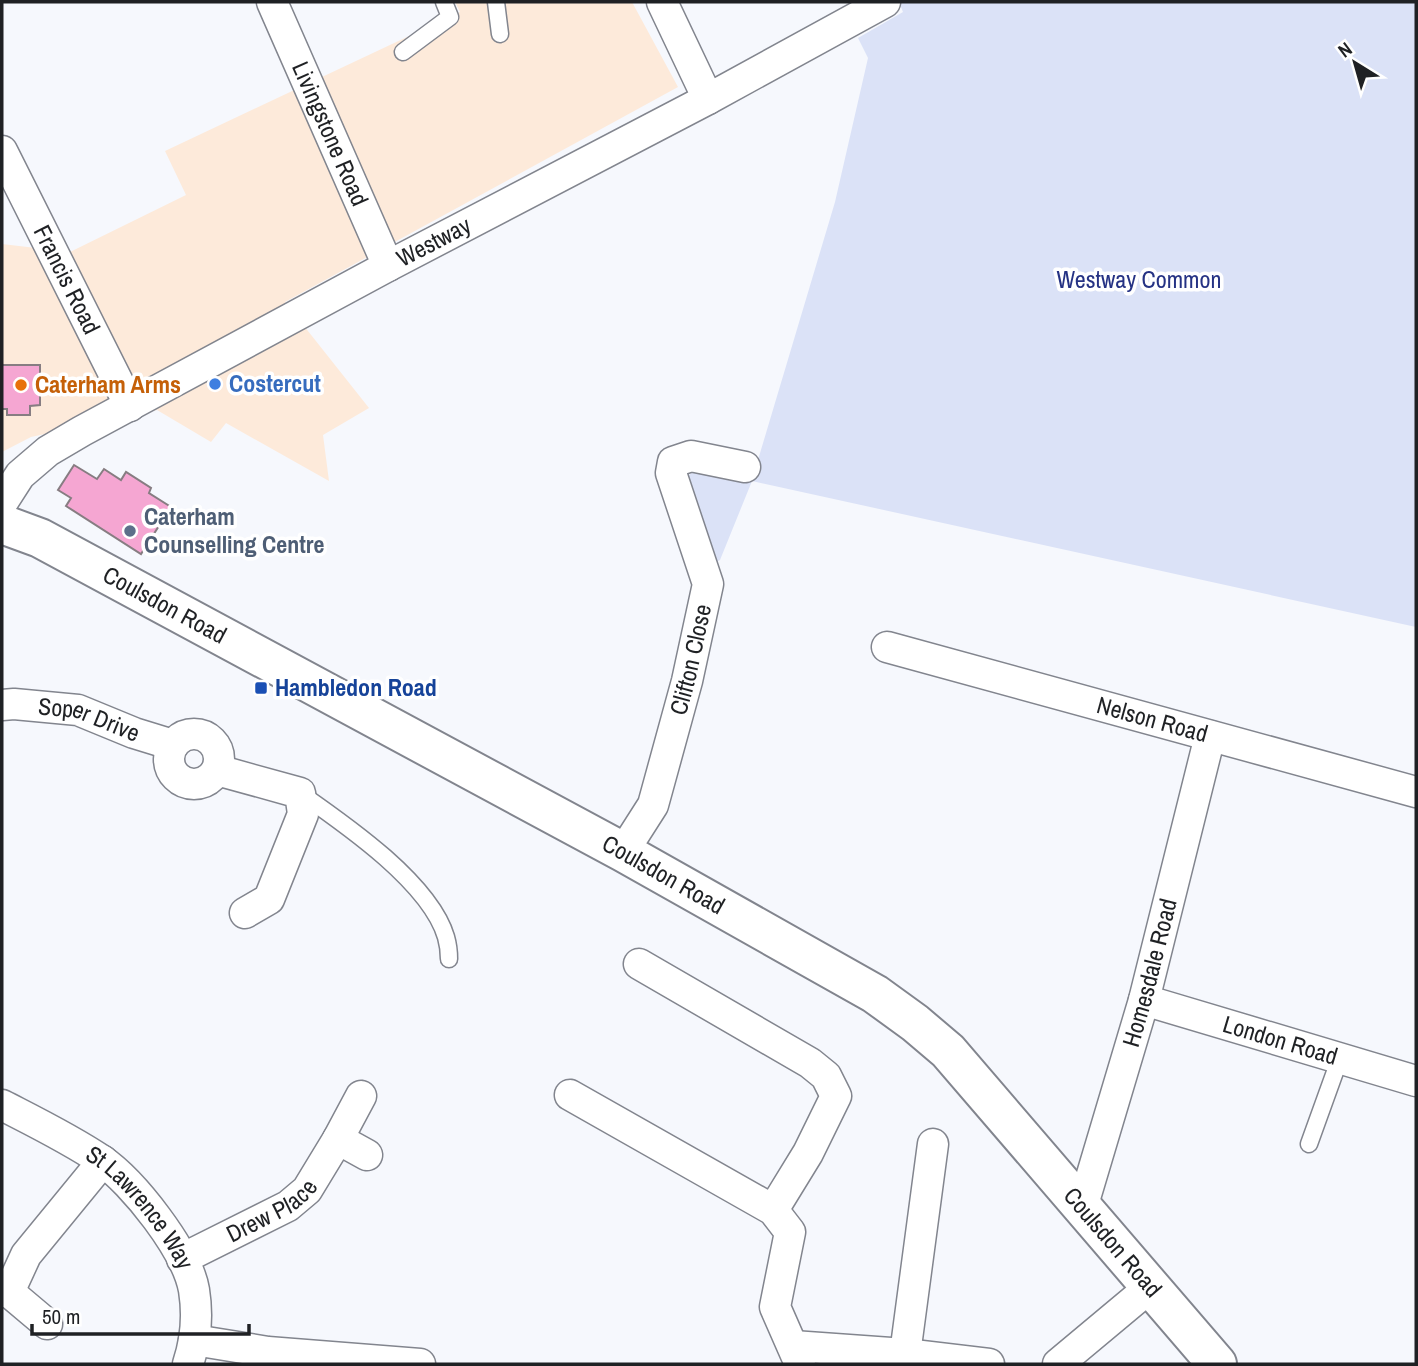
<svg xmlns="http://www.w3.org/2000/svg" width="1418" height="1366" viewBox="0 0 1418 1366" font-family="'Archivo Narrow',sans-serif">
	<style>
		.commercial { fill: #fdeada }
		.green { fill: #dbe2f7 }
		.building { fill: #f5a6d2; stroke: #877d82; stroke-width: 2 }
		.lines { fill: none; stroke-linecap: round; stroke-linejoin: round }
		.lane-casing { stroke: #82858e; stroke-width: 19 }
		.street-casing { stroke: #82858e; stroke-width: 33 }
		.secondary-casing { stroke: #82858e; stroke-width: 42 }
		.lane { stroke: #fff; stroke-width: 16 }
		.street { stroke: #fff; stroke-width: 30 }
		.secondary { stroke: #fff; stroke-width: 38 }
		.shop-dot { fill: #3f7fe0; stroke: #fff; stroke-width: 2.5 }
		.food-dot { fill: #e8710a; stroke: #fff; stroke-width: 2.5 }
		.service-dot { fill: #5c6f8a; stroke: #fff; stroke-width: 2.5 }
		.transit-dot { fill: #1a4fb4; stroke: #fff; stroke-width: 2.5 }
		.labels { text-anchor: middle; stroke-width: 7; stroke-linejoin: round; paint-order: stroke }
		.street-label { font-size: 24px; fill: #1f2124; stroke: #fff }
		.park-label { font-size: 24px; fill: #253284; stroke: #fff }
		.shop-label { font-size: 24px; font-weight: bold; fill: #366cbe; stroke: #fff; text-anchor: start }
		.food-label { font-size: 24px; font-weight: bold; fill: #c56008; stroke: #fff; text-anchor: start }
		.service-label { font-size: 24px; font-weight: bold; fill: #4e5e75; stroke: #fff; text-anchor: start }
		.transit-label { font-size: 24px; font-weight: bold; fill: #164399; stroke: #fff; text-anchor: start }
	</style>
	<rect width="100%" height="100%" fill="#f6f8fd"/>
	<path class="commercial" d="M455 2H632L678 87 285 302 369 408 323 435 329 481 226 423 211 442 157 410 31 437 2 452V244L70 252 186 195 165 151 460 12Z"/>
	<path class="green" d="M899 2H1416V627L752 481 720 560 714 563 684 483C695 456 732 476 752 480L835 202 868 58 858 38 903 12Z"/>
	<path class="building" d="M2 365H40V405L30 406V415H7V409H2Z
		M74 465 97 479 104 469 121 480 126 472 151 488 149 493 171 507 141 554 66 506 71 498 58 490Z"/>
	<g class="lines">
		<defs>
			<path id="lane" d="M496 2 500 34
				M403 52 450 17 444 2
				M300 793C346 825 430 883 446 937 448 944 449 952 449 959
				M1309 1144 1340 1058"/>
			<g id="street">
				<path id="s1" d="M272 2 388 266"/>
				<path d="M662 2 708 99"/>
				<path id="s2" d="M2 151 130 406"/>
				<path id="s3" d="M2 503 20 475 48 451 82 431 388 266 708 99 885 2"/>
				<path id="s4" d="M887 647 1416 792"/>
				<path id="s5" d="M2 705 14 704 78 710 134 733 173 745"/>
				<circle cx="194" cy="759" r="25"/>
				<path d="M217 770 300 793 303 814 269 899 245 913"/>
				<path id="s6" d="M623 852 653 805 687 681 708 584 671 473 673 462 691 456 745 467"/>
				<path d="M639 964 810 1063 826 1076 836 1096 808 1153 773 1210"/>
				<path id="s7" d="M1144 1000 1416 1081"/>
				<path d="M570 1095 773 1210 790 1232 775 1307 800 1364"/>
				<path id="s8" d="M2 1105C35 1122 70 1139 101 1160 133 1182 187 1250 194 1290 198 1315 196 1340 188 1364"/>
				<path d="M338 1139 367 1155"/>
				<path id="s9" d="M1082 1208 1144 1000 1210 736"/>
				<path id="s10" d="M182 1259 288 1206 307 1190 338 1139 361 1096"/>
				<path d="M2 1292H9L47 1324"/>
				<path d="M9 1292 26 1255 103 1161"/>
				<path d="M194 1340 268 1352 420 1364"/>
				<path d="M793 1346 905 1354 989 1364"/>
				<path d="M905 1354 933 1144"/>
				<path d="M1058 1364 1149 1288"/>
			</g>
			<g id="secondary">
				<path id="s11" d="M2 524 40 538 623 852 875 994 915 1023 948 1051 1217 1364"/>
			</g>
		</defs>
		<use href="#lane" class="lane-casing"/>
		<use href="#street" class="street-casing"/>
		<use href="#secondary" class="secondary-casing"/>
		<use href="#lane" class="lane"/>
		<use href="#street" class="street"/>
		<use href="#secondary" class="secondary"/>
	</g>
	<circle class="shop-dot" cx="215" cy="384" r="7"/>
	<circle class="food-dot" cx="21" cy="385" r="7"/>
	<circle class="service-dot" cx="130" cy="531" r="7"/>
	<rect class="transit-dot" x="254" y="681" width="14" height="14" rx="3.5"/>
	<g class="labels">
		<g class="street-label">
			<text dy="8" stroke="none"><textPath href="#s1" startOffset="144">Livingstone Road</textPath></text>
			<text dy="8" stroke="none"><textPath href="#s3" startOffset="509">Westway</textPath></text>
			<text dy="8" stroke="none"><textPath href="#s2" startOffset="144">Francis Road</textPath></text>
			<text dy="8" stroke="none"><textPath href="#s11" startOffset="182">Coulsdon Road</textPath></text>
			<text dy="8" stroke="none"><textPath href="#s6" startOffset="206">Clifton Close</textPath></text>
			<text dy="8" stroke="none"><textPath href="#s4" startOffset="275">Nelson Road</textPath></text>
			<text dy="8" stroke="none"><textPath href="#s5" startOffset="89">Soper Drive</textPath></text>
			<text dy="8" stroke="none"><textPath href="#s11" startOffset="749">Coulsdon Road</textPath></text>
			<text dy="8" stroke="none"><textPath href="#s9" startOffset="245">Homesdale Road</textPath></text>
			<text dy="8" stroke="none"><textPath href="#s7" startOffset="142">London Road</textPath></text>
			<text dy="8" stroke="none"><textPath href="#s10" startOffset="102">Drew Place</textPath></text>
			<text dy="8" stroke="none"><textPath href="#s8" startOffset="175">St Lawrence Way</textPath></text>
			<text dy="8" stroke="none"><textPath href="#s11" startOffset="1337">Coulsdon Road</textPath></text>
		</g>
		<g class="park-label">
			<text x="1139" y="288">Westway Common</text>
		</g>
		<g class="shop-label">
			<text x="229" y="392">Costercut</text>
		</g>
		<g class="food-label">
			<text x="35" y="393">Caterham Arms</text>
		</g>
		<g class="service-label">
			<text x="144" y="525">Caterham<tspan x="144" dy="28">Counselling Centre</tspan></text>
		</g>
		<g class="transit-label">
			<text x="275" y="696">Hambledon Road</text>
		</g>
	</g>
	<rect width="1418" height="1366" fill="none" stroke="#1f2124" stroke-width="7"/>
	<g transform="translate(1355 63) rotate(323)" stroke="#ffffff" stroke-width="5" paint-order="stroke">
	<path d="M0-5L12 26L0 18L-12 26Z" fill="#1f2124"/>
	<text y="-10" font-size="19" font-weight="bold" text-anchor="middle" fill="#1f2124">N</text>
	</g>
	<path d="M32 1324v10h217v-10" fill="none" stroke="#1f2124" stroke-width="3.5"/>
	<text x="42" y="1324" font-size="21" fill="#1f2124" stroke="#ffffff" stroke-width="5" paint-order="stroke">50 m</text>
</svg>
